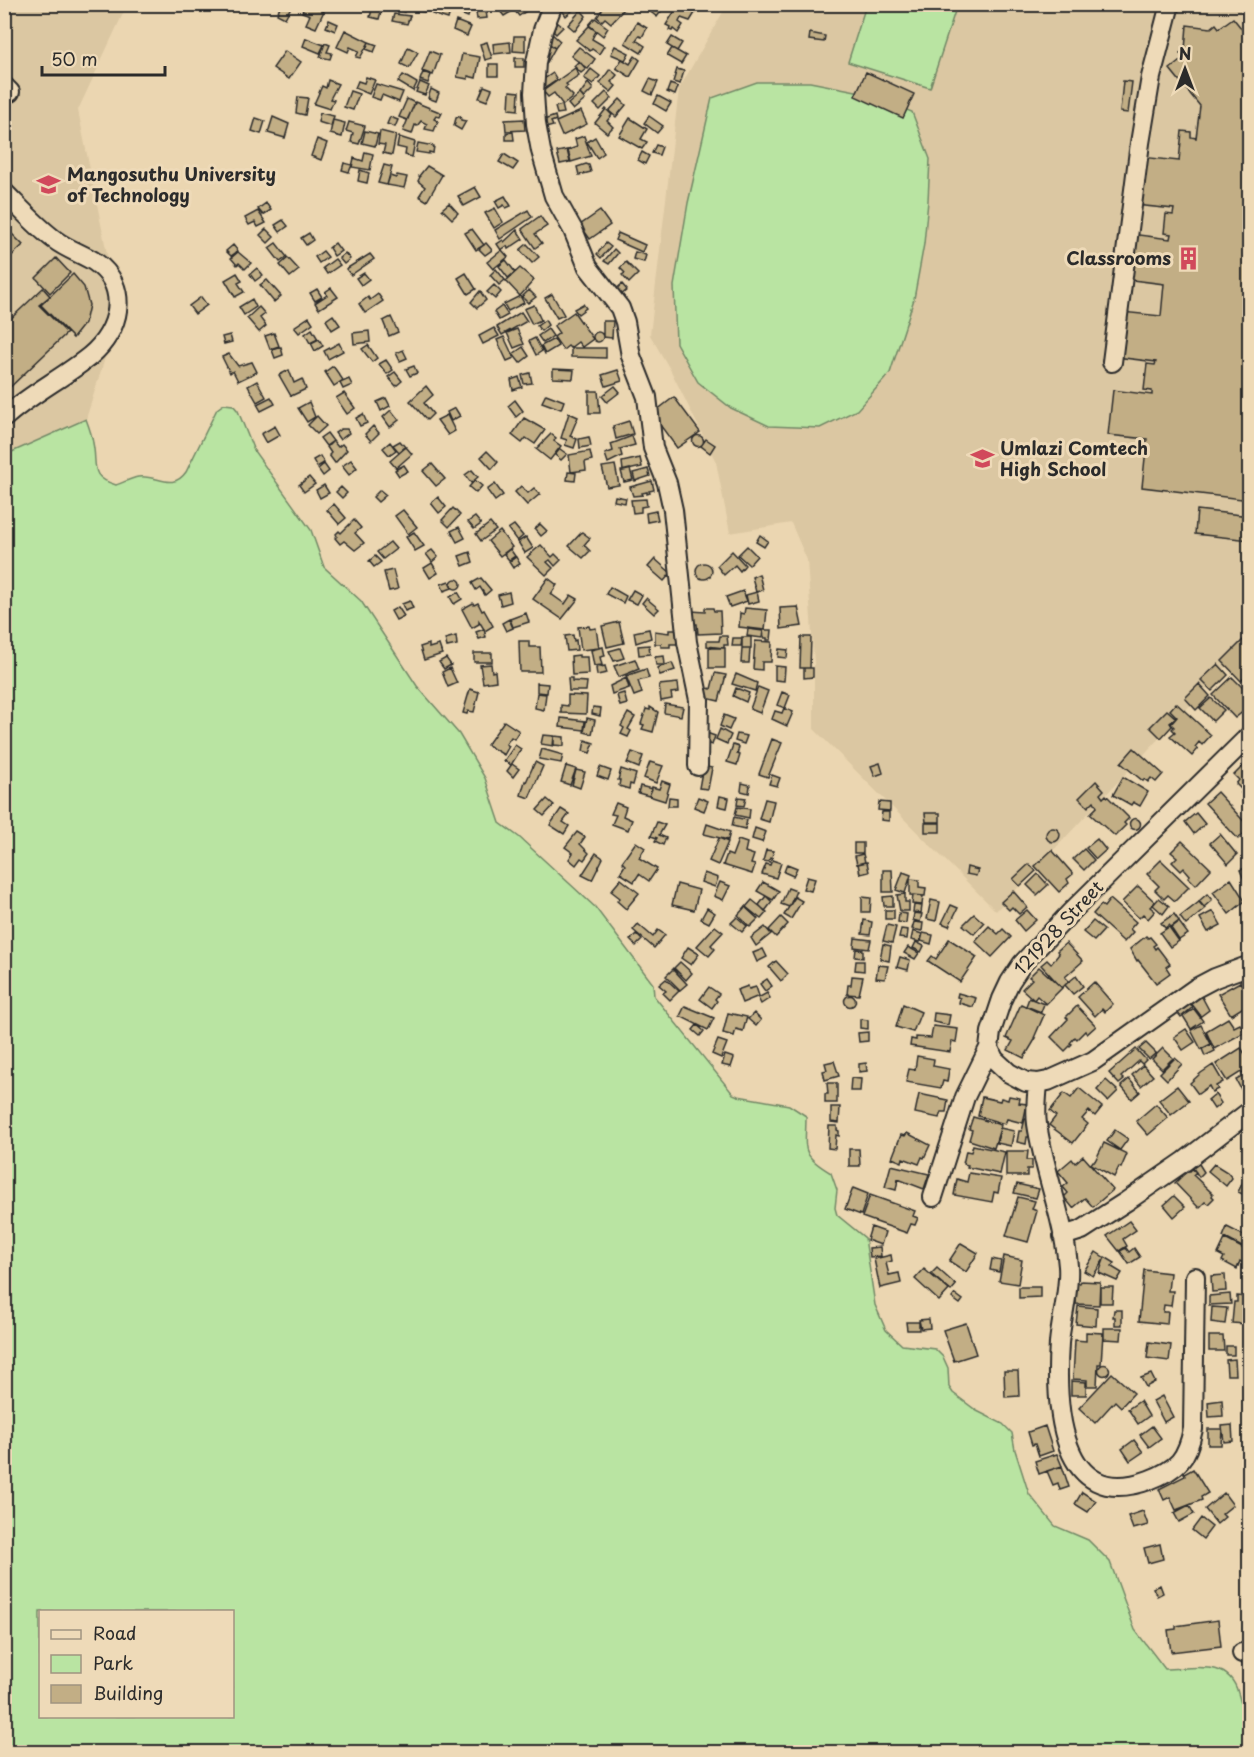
<svg xmlns="http://www.w3.org/2000/svg" width="1254" height="1757" viewBox="0 0 1254 1757" font-family="'Playpen Sans',sans-serif">
	<style>
		.built { fill: #dbc7a2 }
		.green { fill: #b9e4a2; stroke: #728866; stroke-width: 1.5; fill-rule: evenodd }
		.building { fill: #c2ae85; stroke: #2b2b2b; stroke-width: 1.5 }
		.lines { fill: none; stroke-linecap: round; stroke-linejoin: round }
		.minor-casing { stroke: #2b2b2b; stroke-width: 22 }
		.minor { stroke: #eedab8; stroke-width: 18 }
		.labels { text-anchor: middle; stroke-width: 6; stroke-linejoin: round; paint-order: stroke }
		.poi-label { font-size: 18px; font-weight: bold; fill: #2b2b2b; stroke: #eedab8; text-anchor: start }
		.street-label { font-size: 18px; fill: #2b2b2b; stroke: #eedab8 }
	</style>
	<rect width="100%" height="100%" fill="#ebd6b1"/>
	<filter id="ink" filterUnits="userSpaceOnUse"><feTurbulence type="fractalNoise" baseFrequency=".0167" numOctaves="2"/><feDisplacementMap in="SourceGraphic" scale="12" xChannelSelector="R" yChannelSelector="G"/><feConvolveMatrix kernelMatrix="1 2 1 2 8 2 1 2 1" color-interpolation-filters="sRGB"/></filter>
	<g filter="url(#ink)">
		<path class="built" d="M5 5H127L78 110 119 313 86 419 5 455Z
			M727 5H1249V643L996 911 814 729V663L807 560 791 523 730 533 716 462 671 371 650 335 679 89Z"/>
		<path class="green" d="M866 5H957L930 88 848 62Z
			M757 82H810L861 92 912 112 930 159 928 201 924 244 914 299 890 373 857 410 820 428 769 426 731 408 698 382 676 343 674 286 688 203 712 98Z
			M224 404 233 405 238 411 254 451 311 530 324 567 361 601 417 686 459 734 485 778 500 823 519 837 595 907 653 984 654 996 733 1094 738 1096 789 1105 806 1116C806 1150 799 1154 831 1173L837 1190 835 1208 837 1215 865 1238 875 1305 886 1330 902 1345 935 1349 943 1357 948 1368 949 1387 953 1393 977 1411 1003 1424 1012 1433 1015 1450 1029 1494 1055 1526 1088 1540 1110 1562 1135 1630 1165 1669C1192 1669 1229 1658 1238 1693 1241 1702 1242 1712 1249 1718V1752H5V455L86 419C89 427 92 435 93 443 98 465 88 477 116 485 123 483 131 478 138 477 157 474 172 492 186 472L217 409ZM40 1612H232V1716H40Z"/>
		<path class="building" d="M281 4 291 7 285 18 277 14Z
			M305 4 324 11 316 28 306 24 310 15 302 12Z
			M388 4H407L404 12 387 7Z
			M417 4H426L424 12 416 11Z
			M434 4 451 8 448 19 432 14Z
			M461 4 471 8 468 17 458 13Z
			M475 4H485L487 18 477 19Z
			M498 4H521L526 11 519 16 514 10 504 16 496 6Z
			M563 4H570L573 10 566 16 560 7Z
			M606 4H617L624 9 611 23 605 18 602 21 597 17Z
			M650 4H655L662 10 657 17 647 9Z
			M679 4 695 13 690 21 681 18 679 22 683 25 678 33 673 29 672 31 669 30 670 27 666 25Z
			M373 6 382 8 379 19 370 17Z
			M581 10 586 16 575 31 568 25Z
			M394 14 410 16 407 24 392 21Z
			M595 18 608 28 603 36 589 25Z
			M1233 18 1250 39V500L1142 487 1147 439 1108 435 1113 390 1152 395V391L1144 390 1147 364 1155 365 1156 362 1116 357 1122 312 1161 316 1164 284 1125 279 1131 234 1170 239 1171 234 1164 233 1166 214 1173 215 1174 209 1135 205 1141 157 1179 161 1182 131 1191 132V137L1196 138 1200 106 1170 69 1184 58 1180 53 1185 50 1187 25 1211 28 1216 24 1219 28Z
			M329 20 338 24 335 31 326 27Z
			M456 21 471 27 467 36 453 30Z
			M557 22 563 27 556 34 551 29Z
			M637 22 647 28 642 37 639 36 636 40 645 46 641 53 625 43Z
			M589 26 596 31 592 39 604 46 599 54 592 49 590 51 576 40Z
			M345 30 369 42 360 58 356 57 359 51 350 47 348 52 337 47Z
			M551 33 560 41 555 48 545 40Z
			M810 33 825 36 824 42 809 40Z
			M514 36H525V52L513 51Z
			M672 37 682 43 677 51 667 45Z
			M306 38 324 45 320 53 303 46Z
			M369 42 377 45 374 52 366 49Z
			M487 42 492 58 485 60 480 44Z
			M510 42 511 52 494 54 493 44Z
			M325 43 330 45 327 52 332 53 330 59 320 57Z
			M548 44 555 48 546 64 538 60Z
			M615 46 629 53 625 60 611 54Z
			M408 47 418 52 409 68 401 64Z
			M579 47 595 59 588 69 571 56Z
			M672 48 686 56 681 64 667 56Z
			M285 51 301 62 289 79 273 68Z
			M430 51 440 55 433 75 422 71Z
			M462 54 480 57 476 78 468 76V79L457 77Z
			M635 56 640 60 630 77 616 68 622 59 630 64Z
			M515 58H524V67H515Z
			M579 61 586 69 581 73 574 66Z
			M489 64H498V76H489Z
			M575 68 579 75 566 84 568 86 565 88 573 96 572 98 563 105 554 93 548 97 543 91Z
			M591 69 600 76 593 84 584 78Z
			M610 69 617 75 611 82 616 86 611 92 600 83Z
			M677 69 684 71 680 84 673 82Z
			M423 72 431 75 428 83 420 80Z
			M866 72 914 94 903 118 855 96Z
			M553 73 557 80 542 90 538 83Z
			M403 75 417 83 413 91 398 82Z
			M366 77 375 80 369 94 355 88 358 81 364 83Z
			M650 79 658 82 652 95 644 91Z
			M328 80 338 84 330 99 334 100 330 109 314 104 322 86 326 88Z
			M1123 81 1132 82 1128 113 1120 112Z
			M420 82 429 86 425 95 416 92Z
			M588 83 593 89 584 98 580 94Z
			M376 84 403 92 399 102 382 95 380 100 371 97Z
			M670 84 678 87 675 95 667 92Z
			M484 86 492 89 487 101 479 98Z
			M431 89 439 93 436 101 428 98Z
			M350 91 359 94 353 110 344 107Z
			M510 91 519 92 518 110 509 109Z
			M606 92 612 98 600 110 594 104Z
			M580 94 585 100 573 110 568 104Z
			M658 96 671 103 666 111 654 104Z
			M298 97 308 98 305 115 296 113Z
			M407 99 415 103 407 120 399 117Z
			M620 99 626 105 616 117 609 111Z
			M415 102 442 113 440 117 436 116 434 119 438 121 434 131 425 129 427 124 421 121 417 126 415 125 412 134 403 131Z
			M562 105 564 113 557 114 555 107Z
			M606 109 612 115 607 121 613 127 607 133 595 123Z
			M581 111 587 124 562 136 556 122Z
			M320 113 334 116 331 126 318 122Z
			M460 116 461 120 466 121 461 130 454 126 456 118Z
			M555 116 556 120 551 122 553 126 546 128 541 121Z
			M649 116 663 126 657 133 644 123Z
			M273 117 289 124 285 138 268 133Z
			M390 117 398 120 395 127 387 124Z
			M256 118 265 121 261 134 252 131Z
			M630 118 647 129 641 139 647 142 642 149 619 136Z
			M524 119 525 130 506 131 505 120Z
			M333 120 345 123 342 137 330 134Z
			M349 122 365 126 359 144 351 142 353 133 346 131Z
			M365 131 378 134 375 146 362 143Z
			M380 131 396 135 392 155 383 153 385 145 378 144Z
			M513 132 514 140H506V133Z
			M584 136 591 156 571 162 568 150 577 147 575 139Z
			M399 137 415 142 412 157 405 155 406 149 397 147Z
			M595 137 604 153 597 158 587 142Z
			M317 139 327 143 321 160 311 156Z
			M418 143 434 146 433 153 429 152V154L416 152Z
			M656 145 662 147 659 155 652 153Z
			M567 150 570 162 560 164 557 152Z
			M365 152 373 154 370 170 352 167 354 158 363 161Z
			M642 152 649 156 645 164 638 160Z
			M504 154 518 163 513 170 499 162Z
			M344 163 352 165 349 172 342 170Z
			M586 164 589 165 591 172 579 175 577 167Z
			M384 165 392 167 387 185 378 183Z
			M427 166 442 175 427 201 419 196 425 187 418 181 420 177 419 176Z
			M360 170 369 173 367 183 358 181Z
			M397 175 407 177 404 188 387 185 390 176 396 178Z
			M475 187 481 197 464 206 458 196Z
			M505 196 511 206 506 208 504 205 499 208 495 201Z
			M266 203 271 210 263 215 258 209Z
			M449 203 458 213 452 219 442 209Z
			M495 208 503 222 494 228 485 213Z
			M528 210 532 217 500 239 495 230Z
			M258 211 266 223 258 227 255 222 249 225 245 218Z
			M600 211 610 225 590 239 580 225Z
			M540 216 547 226 535 234 542 243 535 248 522 229Z
			M283 220 288 226 280 232 275 225Z
			M4 226 23 245 4 263Z
			M266 229 274 237 268 243 260 235Z
			M472 229 484 245 476 250 465 233Z
			M517 230 523 239 508 249 507 246 501 250 497 244 503 240 504 242Z
			M309 233 313 240 306 245 301 238Z
			M618 233 645 245 642 252 615 240Z
			M276 243 287 257 280 262 269 248Z
			M335 243 341 251 334 256 329 248Z
			M486 243 492 250 485 255 479 249Z
			M606 243 611 247 601 258 597 254Z
			M527 244 539 257 532 263 520 250Z
			M233 245 238 251 231 256 226 251Z
			M614 249 618 253 609 264 604 261Z
			M502 250 508 257 493 269 487 262Z
			M323 251 328 257 319 263 315 257Z
			M238 252 251 263 245 269 239 263 237 265 231 258Z
			M635 252 646 255 644 262 633 259Z
			M345 253 350 259 344 264 339 258Z
			M370 254 374 259 351 275 346 269Z
			M56 258 70 273 50 293 36 278Z
			M288 258 299 270 290 277 280 265Z
			M335 259 340 265 327 274 323 268Z
			M506 260 515 272 508 278 499 266Z
			M626 262 638 274 629 283 622 275 625 273 620 268Z
			M257 268 263 275 255 281 250 274Z
			M520 268 534 280 520 296 506 281Z
			M496 269 505 280 499 285 490 275Z
			M237 273 242 281 238 283 244 292 235 297 225 280Z
			M364 273 369 279 361 285 356 278Z
			M466 273 476 289 468 294 458 278Z
			M73 274 84 287 89 305 85 323 73 338 41 305Z
			M267 280 281 296 274 302 260 285Z
			M622 284 627 290 620 296 615 290Z
			M494 285 501 292 495 299 487 292Z
			M43 288 50 296 39 305 67 333 4 393V325Z
			M331 288 338 297 319 309 315 303 327 295 325 292Z
			M317 289 322 297 315 301 310 293Z
			M529 290 536 297 528 303 522 297Z
			M480 291 486 300 477 308 471 302Z
			M378 294 383 301 365 313 359 304 368 297 370 300Z
			M552 294 564 315 557 318 545 298Z
			M520 296 524 303 508 311 504 304Z
			M201 297 207 305 195 314 189 306Z
			M252 299 256 307 244 315 239 307Z
			M583 304 586 308 578 314 574 309Z
			M534 305 541 320 532 324 524 309Z
			M502 306 508 315 499 320 494 312Z
			M259 307 265 314 260 318 266 326 259 332 247 318Z
			M521 312 527 321 502 335 497 327Z
			M574 312 593 339 582 347 578 342 570 348 568 346 563 350 554 337 559 333 554 326Z
			M333 315 340 325 332 330 326 320Z
			M309 317 313 323 299 333 294 327Z
			M391 317 398 332 389 336 383 321Z
			M545 320 548 325 541 331 537 326Z
			M603 321H613L612 338 603 337Z
			M494 328 499 336 483 344 479 336Z
			M312 329 318 339 310 343 305 334Z
			M517 329 524 344 514 348 507 333Z
			M548 329 553 336 543 343 538 336Z
			M369 331 370 342 354 344 353 333Z
			M593 337a5 5 0 1 1 10 0a5 5 0 1 1-10 0Z
			M274 333 279 346 270 349 265 336Z
			M230 335 232 342 224 344 222 337Z
			M504 337 514 358 507 361 497 340Z
			M535 338 542 351 536 355 529 341Z
			M319 339 323 346 315 351 311 343Z
			M554 339 558 346 545 354 541 346Z
			M339 343 343 351 328 359 324 351Z
			M368 345 377 358 372 362 362 349Z
			M281 347 283 355 275 358 272 350Z
			M523 347 529 356 520 363 513 354Z
			M571 348H606V358L571 357Z
			M403 350 407 358 400 361 396 353Z
			M229 354 238 366 252 362 257 372 238 381 233 371 230 373 222 357Z
			M386 360 393 370 387 374 379 364Z
			M333 366 343 380 334 386 325 372Z
			M414 366 417 373 410 376 406 369Z
			M553 369 574 370 573 379 553 378Z
			M289 370 294 383 302 379 306 389 291 396 279 375Z
			M618 370 622 381 606 386 602 375Z
			M395 372 402 381 396 386 388 377Z
			M530 373 532 383 524 384 522 375Z
			M519 377 522 387 513 390 511 380Z
			M349 379 352 385 343 389 340 383Z
			M257 381 266 397 257 402 248 386Z
			M426 386 433 395 424 403 433 414 427 420 410 401Z
			M615 386 620 392 607 402 602 396Z
			M589 391H598L600 413H589Z
			M344 393 355 408 347 414 336 398Z
			M546 394 564 401 561 409 542 402Z
			M271 397 275 404 261 411 257 404Z
			M674 397 700 432 677 448 652 414Z
			M386 398 390 406 381 411 377 402Z
			M515 400 523 411 516 417 508 406Z
			M309 402 315 417 307 422 298 408Z
			M455 408 460 416 451 421 447 412Z
			M391 410 399 420 390 427 383 417Z
			M569 413 578 417 570 436 577 439 574 448 565 445 567 440 561 438Z
			M363 414 367 423 360 426 356 418Z
			M447 415 455 431 448 435 437 420Z
			M317 416 326 426 317 434 308 425Z
			M524 418 545 430 535 444 526 438 522 443 512 435Z
			M629 421 633 434 616 439 613 426Z
			M275 426 280 435 266 443 261 434Z
			M373 426 379 433 371 441 365 434Z
			M341 429H347L349 433 340 440 335 433Z
			M327 433 333 441 326 446 320 438Z
			M551 434 556 438 554 441 561 446 550 460 536 449Z
			M692.5 441a5.5 5.5 0 1 1 11 0a5.5 5.5 0 1 1-11 0Z
			M632 436 635 445 620 449 622 456 608 463 605 454 613 451 611 444Z
			M589 437 591 446 580 448 579 439Z
			M706 439 715 445 710 453 701 446Z
			M333 441 338 447 342 444 347 450 335 463 329 455 331 453 327 447Z
			M400 441 405 447 399 452 393 445Z
			M390 442 396 450 389 455 383 448Z
			M406 447 412 454 396 468 390 461Z
			M560 449 567 454 561 460 555 455Z
			M487 451 498 462 492 469 481 457Z
			M590 451 592 460 585 462 586 470 571 472 569 455Z
			M320 456 324 463 317 467 313 460Z
			M640 458 642 467 623 471 622 462Z
			M351 460 357 468 349 475 342 466Z
			M324 464 329 471 323 476 318 469Z
			M432 464 445 479 436 486 423 471Z
			M404 465 408 471 399 476 395 470Z
			M615 465 619 485 607 487 602 467Z
			M630 469 633 480 624 482 621 471Z
			M648 469 650 476 635 481 633 473Z
			M472 470 478 477 471 483 465 475Z
			M568 472 576 473 575 481 567 480Z
			M309 477 315 484 304 492 299 485Z
			M475 480 482 486 476 493 469 487Z
			M652 481 654 490 649 491 650 493 647 494V492L642 493 643 495 633 496 630 487Z
			M495 484 503 495 495 501 487 490Z
			M324 485 329 493 320 498 316 490Z
			M521 486 528 493 534 488 540 494 527 505 515 492Z
			M341 487 347 493 342 498 336 492Z
			M380 490 386 495 378 502 373 497Z
			M615 496 626 498 625 503 614 501Z
			M438 497 446 507 439 513 431 503Z
			M646 499 647 506 641 507V512L633 513 631 500Z
			M334 504 346 518 339 524 327 510Z
			M453 508 460 515 449 527 442 520Z
			M403 510 417 527 408 534 395 516Z
			M1197 510 1250 516V540L1195 534Z
			M656 511 658 520 647 522 646 513Z
			M475 517 481 524 474 529 468 522Z
			M354 520 361 528 355 533 364 543 355 550 344 541 340 544 335 538 337 536 336 534 339 531 341 533Z
			M490 523 496 530 481 541 476 534Z
			M540 524 547 531 541 536 535 529Z
			M514 525 523 536 517 541 508 529Z
			M459 527 465 538 457 542 451 531Z
			M500 531 512 547 500 556 488 541Z
			M414 532 424 546 415 551 406 537Z
			M582 532 590 538 584 545 590 551 583 558 569 546Z
			M760 535 768 541 764 547 756 542Z
			M526 537 533 548 525 553 518 542Z
			M390 542 396 549 383 559 377 552Z
			M541 545 552 557 555 554 561 560 555 566 550 560 547 562 553 568 546 575 527 557Z
			M747 546 757 556 749 565 738 555Z
			M510 549 515 556 509 560 504 554Z
			M432 550 438 557 432 562 426 554Z
			M732 551 745 565 740 571 735 565 724 575 717 566Z
			M470 552 473 562 463 566 459 556Z
			M375 556 381 562 374 567 369 561Z
			M516 557 520 564 513 568 509 562Z
			M655 559 671 573 664 581 648 567Z
			M696 571a8 8 0 1 1 16 0a8 8 0 1 1-16 0Z
			M432 563 438 573 430 578 424 568Z
			M393 570 398 589 389 591 384 572Z
			M759 574 763 590 756 592 752 577Z
			M481 578 491 590 485 595 480 587 476 590 472 583Z
			M548 578 557 585 551 594 565 604 571 595 578 599 562 619 533 599Z
			M451 584a5 5 0 1 1 10 0a5 5 0 1 1-10 0Z
			M449 581 452 588 444 591 441 584Z
			M610 587 626 596 623 603 606 594Z
			M633 590 642 595 637 604 627 600Z
			M743 591 747 601 730 607 726 597Z
			M458 592 462 599 454 604 450 597Z
			M509 592 511 602 501 605 498 595Z
			M757 592 759 601 748 604 746 595Z
			M646 598 659 609 654 614 642 603Z
			M410 601 413 608 405 611 402 604Z
			M473 603 474 605 478 603 482 611 484 610 493 626 485 631 479 621V624L472 628 462 609Z
			M398 607 404 616 396 620 391 611Z
			M798 607 802 626 781 629 780 608Z
			M705 608H713L714 611H720L721 633 698 634 697 624H690L692 611 705 612Z
			M745 608 767 610 765 630 739 627 740 613 744 614Z
			M526 613 529 622 513 627 510 619Z
			M509 619 513 628 506 631 502 623Z
			M619 622 624 643 607 647 602 626Z
			M589 626 590 629 596 628 599 648 581 650 578 627Z
			M484 629 486 637 479 639 476 632Z
			M649 629 651 638 636 643 634 632Z
			M748 629 763 631 762 638 747 636Z
			M669 630H678V644H670V647H661V644H655V631L669 633Z
			M763 630H772L771 640H767V638H764Z
			M573 635 574 641 576 640 577 650 567 651 565 636Z
			M456 636 457 645 447 647 445 639Z
			M720 636H727L728 645H724V648L707 646V641H719Z
			M742 637H751V648H742Z
			M801 637H811L810 668H800Z
			M733 638H742L741 646H732Z
			M1243 640 1250 646V676L1248 674 1241 681 1222 661Z
			M519 641H529V647H540L541 672H520Z
			M755 641 772 642 771 662H762V670L753 669Z
			M429 644V648L439 645 442 654 424 660 420 647Z
			M649 645 650 654 639 655 638 646Z
			M603 647 605 656 600 657 602 665 594 666 591 650Z
			M620 648 624 658 614 661 609 651Z
			M709 648H725V668H709Z
			M742 648H750L749 663H741Z
			M779 649 788 650 787 658 778 657Z
			M474 653H492V662H474Z
			M579 655V657H587L588 674 572 675 571 656Z
			M664 656 665 665H656L655 657Z
			M446 658 451 665 444 669 439 662Z
			M635 659 639 669 619 677 614 666Z
			M672 663 675 670 660 675 657 668Z
			M491 664 492 672 495 671 496 681 483 683 480 665Z
			M1218 664 1228 675 1212 691 1201 680Z
			M605 666 607 673 597 675 596 668Z
			M775 666 785 667 784 681 775 680Z
			M450 668 457 683 448 687 442 672Z
			M804 668H813V677L804 678Z
			M646 669 649 678 638 681 642 693 634 696 626 676Z
			M715 673 726 675 719 701 702 697 705 687 711 689Z
			M736 674 757 683 755 691 732 684Z
			M1232 677 1250 695 1247 701 1250 706 1235 718 1213 695Z
			M568 678H572V681L587 682 586 691H569Z
			M626 678 629 688 612 694 610 686Z
			M537 683 548 684 547 693 537 692Z
			M678 683 679 692 671 693 672 699 661 701 659 685Z
			M1199 684 1210 696 1196 710 1185 698Z
			M758 687 768 691 760 713 750 709Z
			M736 688 749 693 746 702 733 696Z
			M470 689 479 692 474 712 468 711 467 714 463 713Z
			M782 692 790 695 785 708 777 705Z
			M537 693 546 694 544 710 535 708Z
			M624 693 627 704 620 706 617 695Z
			M568 695 587 696 586 714 561 713V705L568 706Z
			M1211 698 1224 710 1213 721 1200 708Z
			M1176 703 1211 735 1202 745 1199 742 1195 747 1198 749 1192 756 1170 736 1175 732 1172 729 1174 727 1171 724 1177 717 1170 710Z
			M665 704 683 707 681 716 664 713Z
			M593 707 601 708 600 716 592 714Z
			M650 707 658 712 653 732 642 729 644 725 641 724 646 709 650 710Z
			M784 708 793 712 787 726 772 719 775 711 782 713Z
			M1167 710 1176 718 1170 723 1172 726 1161 738 1150 727Z
			M628 713 635 717 628 729 631 731 628 737 621 734 624 728 621 726Z
			M724 715 734 719 729 730 720 726Z
			M561 718 585 721 584 730 560 727Z
			M587 718 595 720 592 734 584 732Z
			M504 721 519 731 514 739 511 737 506 744 509 746 504 755 487 745Z
			M720 729 731 735 727 744 716 739Z
			M704 732 715 736 712 745 700 741Z
			M737 734 747 736 744 744 735 741Z
			M543 735 554 736 553 746 541 744Z
			M554 736 564 737V746L554 745Z
			M772 739 782 743 768 777 759 774Z
			M585 740 594 743 590 753 583 751Z
			M515 745 521 749 511 765 504 761Z
			M733 745 739 747 737 754 740 755 737 765 727 762Z
			M1134 748 1163 774 1156 782 1151 778 1148 782 1144 779 1143 781 1121 763Z
			M542 749 563 755 561 763 539 759Z
			M632 752 643 756 639 768 627 763Z
			M535 762 543 766 529 798 521 795 525 781 526 782Z
			M650 762 663 766 656 783 644 778Z
			M880 763 883 773 875 776 871 766Z
			M512 764 519 769 513 777 507 771Z
			M566 766 576 769 570 785 561 782Z
			M703 766 712 768 708 789 699 788Z
			M1243 766 1250 772V801L1241 793 1243 791 1236 784 1239 780 1234 775Z
			M600 767 611 771 608 780 597 776Z
			M621 769 636 774 633 785 630 784 629 789 619 786 620 780H618Z
			M576 770 585 772 580 788 572 785Z
			M772 775 780 778 777 786 769 784Z
			M1123 777 1148 792 1140 806 1133 802 1131 805 1113 795Z
			M662 781 670 784 665 801 649 796 652 787 659 789Z
			M1096 781 1104 790 1100 794 1103 798 1106 795 1129 818 1124 823 1126 825 1115 836 1090 814 1097 807 1094 801 1088 807 1079 798Z
			M742 783 750 785 749 793 741 791Z
			M640 786 652 789 649 796 638 793Z
			M1217 792 1250 828 1238 839 1205 803Z
			M720 796 729 798 727 808 718 806Z
			M669 797 677 798V806H668Z
			M698 797 708 801 704 811 694 807Z
			M738 797 746 798 744 806 737 805Z
			M547 799 554 805 544 816 537 810Z
			M765 799 774 801 769 822 759 819Z
			M879 802 890 803V811L878 810Z
			M616 803 626 807 623 816 632 820 628 830 612 824 616 815 611 814Z
			M737 807 750 809 749 818 735 815Z
			M561 809 569 814 563 822 569 826 564 834 550 825Z
			M882 812H889V821L881 820Z
			M925 813H940V822H926Z
			M1196 813 1205 824 1194 834 1185 822Z
			M734 817 747 820 745 829 732 826Z
			M1129.5 824a5.5 5.5 0 1 1 11 0a5.5 5.5 0 1 1-11 0Z
			M657 822 665 825 659 835 666 838 663 845 655 841 657 838 651 836Z
			M925 823H940V832H925Z
			M707 824 730 832 728 840 704 834Z
			M1046 835a7 7 0 1 1 14 0a7 7 0 1 1-14 0Z
			M755 828 766 832 762 842 752 839Z
			M577 832 585 837 580 844 589 853 584 860 581 858 576 865 569 859 573 853 565 847Z
			M1220 834 1237 855 1228 864 1210 843Z
			M719 838 728 842 718 865 709 861Z
			M1097 839 1106 850 1096 859 1086 848Z
			M738 840 747 843 745 852 754 855 751 864 755 865 752 874 723 865 727 854 732 856Z
			M1182 841 1211 869 1196 885 1188 877 1190 875 1184 868 1181 871 1172 862 1177 857 1171 852Z
			M636 842 645 848 639 858 657 869 649 881 639 874 634 882 620 873 625 865 622 862Z
			M854 843H863V853H854Z
			M1084 849 1094 860 1084 870 1073 859Z
			M766 850 773 851 772 859 770 858 769 862 763 861Z
			M1052 850 1073 874 1067 879 1069 883 1059 892 1035 866Z
			M596 853 603 858 592 880 582 875Z
			M863 854 865 862 857 864 855 856Z
			M772 860 781 863 776 878 762 874 766 864 770 865Z
			M1161 860 1189 887 1175 901 1168 895 1164 899 1155 890 1159 886 1147 874Z
			M867 862 869 872 860 874 858 864Z
			M787 864 797 868 793 876 784 872Z
			M1029 864 1036 871 1020 886 1013 879Z
			M1250 866V886L1247 887 1240 870Z
			M967 867 978 870 976 876 966 874Z
			M883 870H892L893 892H883Z
			M903 872 911 875 905 893 896 890Z
			M704 873 718 878 715 887 701 882Z
			M1038 874 1048 885 1037 895 1027 885Z
			M807 877 815 879 811 891 803 889Z
			M621 879 639 893 626 909 617 901 620 898 611 891Z
			M910 879 919 880V887L926 888 925 896 910 895Z
			M1231 879 1245 901 1229 914 1213 892Z
			M720 882 730 886 723 900 714 896Z
			M763 882 779 891 773 900 757 891Z
			M677 884 699 890 694 910 672 905Z
			M1138 886 1155 902 1150 907 1155 911 1148 919 1143 914 1139 918 1122 902Z
			M788 888 796 891 789 907 781 904Z
			M1013 891 1027 907 1019 914 1012 907 1009 910 1001 902Z
			M905 894V902H909V911H900L897 895Z
			M1207 894 1212 900 1204 907 1199 901Z
			M913 895 923 896 922 905 912 904Z
			M766 896 772 902 765 911 759 905Z
			M893 896V906H884L883 897Z
			M795 897 802 901 791 919 784 915Z
			M862 897 871 898 870 912H862Z
			M1159 898 1169 906 1163 914 1153 905Z
			M1110 899 1136 922 1130 929 1133 932 1124 942 1093 914 1101 905 1104 907Z
			M752 900 767 912 761 919 746 907Z
			M931 900 940 902 936 921 927 919Z
			M1199 902 1205 909 1186 925 1180 917Z
			M914 905 922 906 921 913 913 912Z
			M951 905 958 908 949 926 942 923Z
			M745 907 758 919 750 927 738 915Z
			M707 908 715 913 709 923 701 919Z
			M885 910H894V919H885Z
			M1027 910 1036 920 1024 931 1015 920Z
			M1213 911 1221 925 1208 932 1200 918Z
			M899 913 907 914 906 923 898 922Z
			M914 913 922 914 920 922 913 920Z
			M974 914 984 923 974 934 963 925Z
			M1174 914 1179 921 1171 927 1169 925 1165 928 1161 923Z
			M737 917 747 926 742 932 731 923Z
			M781 917 788 924 776 937 769 930Z
			M864 920 872 922 870 935 862 934Z
			M1093 921 1104 930 1094 941 1083 932Z
			M914 922 923 923 922 931 912 929Z
			M1179 922 1188 934 1179 940 1171 928Z
			M638 924 653 937 658 930 665 935 654 948 633 930Z
			M887 925 896 927 892 943 883 941Z
			M715 926 723 932 711 945 715 949 709 956 697 946Z
			M989 926 998 934 1003 929 1011 937 992 957 975 941Z
			M765 927 771 934 756 946 751 938Z
			M1169 927 1179 941 1170 947 1160 933Z
			M901 929 908 930 907 939 899 938Z
			M913 931 922 934 920 942 911 940Z
			M923 933 933 935 931 944 921 941Z
			M636 934 642 940 636 946 630 940Z
			M1146 936 1148 938 1150 937 1156 944 1153 946 1155 949 1157 947 1170 964 1166 967 1170 973 1156 983 1138 960 1137 961 1130 949Z
			M855 938 871 940 869 949 854 947Z
			M949 939 977 957 960 982 928 961 932 956 936 959Z
			M916 942 924 946 921 952 913 948Z
			M1066 943 1083 961 1065 977 1069 981 1062 988 1041 965 1047 960 1051 964 1059 954 1057 951Z
			M883 944 891 946 889 961 880 959Z
			M688 947 699 954 691 965 681 958Z
			M908 947 919 953 915 959 904 953Z
			M763 949 767 957 757 962 753 953Z
			M856 949 863 950V958L855 957Z
			M900 957 910 960 908 970 897 967Z
			M776 961 788 974 781 981 769 967Z
			M856 961H864V971L855 970Z
			M680 962 692 973 686 980 674 968Z
			M878 965 888 966 885 979 876 978Z
			M1039 967 1062 988 1046 1004 1037 996 1034 1000 1022 989 1032 979 1029 977Z
			M673 969 687 984 680 990 666 976Z
			M852 976 863 977 859 995 847 994 848 985H851Z
			M1076 976 1083 986 1073 994 1065 985Z
			M1242 977H1247L1250 981 1248 987H1243L1240 981Z
			M666 979 679 991 670 1000 663 993 666 991 659 985Z
			M767 979 772 986 765 991 760 984Z
			M1094 982 1113 1004 1105 1012 1102 1009 1095 1016 1078 997Z
			M1240 982 1250 998V1003L1231 1015 1218 994Z
			M748 986 749 989 756 987 759 996 742 1003 737 990Z
			M709 987 719 994 715 999 717 1001 712 1008 700 999Z
			M767 993 770 998 761 1004 758 998Z
			M958 993 976 998 973 1007 959 1003 960 998 957 997Z
			M1201 995 1209 1010 1201 1016 1191 1003Z
			M844.5 1001a5.5 5.5 0 1 1 11 0a5.5 5.5 0 1 1-11 0Z
			M1029 998 1044 1004 1041 1012 1026 1006Z
			M1190 1003 1193 1007 1181 1017 1178 1013Z
			M903 1004 921 1012 913 1032 896 1027Z
			M1021 1004 1044 1015 1034 1038H1036L1024 1058 1008 1050 1013 1041 1006 1038Z
			M685 1006 714 1018 708 1030 680 1016Z
			M1077 1006 1096 1026 1087 1034 1085 1031 1077 1039 1075 1037 1070 1043 1072 1044 1065 1051 1051 1037 1068 1019 1066 1017Z
			M1194 1009 1203 1021 1191 1029 1183 1016Z
			M728 1013 747 1017 743 1031 736 1029 734 1036 723 1033Z
			M754 1013 761 1020 756 1026 748 1019Z
			M934 1013 950 1015 948 1025 933 1022Z
			M1228 1018 1234 1027 1240 1024 1245 1032 1214 1049 1206 1031Z
			M860 1019 868 1020V1029L860 1028Z
			M697 1025 704 1031 700 1036 693 1030Z
			M1201 1025 1211 1044 1201 1049 1191 1030Z
			M933 1026 958 1029 956 1042 952 1041 950 1052 910 1046 911 1039 916 1040V1037L931 1038Z
			M1186 1029 1195 1042 1183 1050 1174 1037Z
			M868 1032V1041L859 1042 858 1033Z
			M718 1040 727 1043 721 1058 712 1054Z
			M1146 1043 1156 1053 1149 1059 1139 1049Z
			M1212 1044 1215 1051 1205 1056 1202 1049Z
			M1163 1048 1173 1058 1162 1069 1152 1059Z
			M1241 1048 1250 1061V1070L1242 1074 1241 1072 1227 1081 1216 1064Z
			M1136 1049 1146 1060 1142 1064 1139 1061 1121 1077 1124 1080 1119 1084 1109 1073Z
			M725 1055 734 1058 731 1067 722 1065Z
			M917 1056 934 1059 933 1066 949 1069 947 1082 943 1081 941 1088 906 1082 909 1069 915 1070Z
			M1175 1058 1182 1064 1167 1080 1160 1073Z
			M834 1061 839 1076 825 1080 823 1071 827 1070 825 1063Z
			M866 1063 867 1071 859 1072V1064Z
			M1143 1065 1153 1076 1141 1086 1132 1075Z
			M1213 1065 1223 1082 1216 1086 1218 1089 1212 1092 1209 1086 1198 1094 1190 1083 1201 1073Z
			M1250 1073V1089L1248 1087 1242 1091 1236 1080Z
			M851 1078 861 1079 860 1091H850Z
			M1129 1079 1140 1092 1132 1099 1121 1086Z
			M1106 1080 1118 1091 1108 1101 1097 1090Z
			M827 1083H837V1103H825V1094H828Z
			M1177 1086 1189 1101 1171 1115 1159 1100Z
			M1079 1088 1102 1107 1095 1116 1089 1111 1082 1119 1088 1124 1073 1143 1049 1125 1056 1116 1050 1111 1064 1093 1071 1098Z
			M919 1094 948 1100 946 1112H941L939 1118 915 1113Z
			M1215 1094 1221 1103 1214 1109 1208 1100Z
			M1009 1096 1020 1098 1019 1103 1027 1104 1023 1123 1007 1119 1005 1124 978 1116 982 1097 1000 1101 1001 1098 1008 1100Z
			M1156 1104 1168 1118 1148 1135 1136 1121Z
			M831 1107H840L839 1123 831 1122Z
			M973 1117 1001 1125 994 1148 969 1140 972 1130 969 1129Z
			M1025 1119 1034 1121 1031 1137H1027L1026 1144 1017 1142 1019 1131H1022Z
			M829 1126H837V1130L839 1131V1136L836 1135 835 1149 828 1148Z
			M1000 1128 1014 1131 1011 1146 997 1143Z
			M1115 1130 1128 1139 1120 1150 1107 1141Z
			M907 1133 930 1145 924 1158 922 1157 919 1164 903 1158 902 1162 892 1158 901 1135 905 1136Z
			M1104 1143 1127 1154 1121 1168 1119 1167 1114 1177 1091 1164 1093 1161H1095Z
			M973 1145 1005 1152 1000 1174 967 1167 968 1165 963 1164 966 1151 971 1152Z
			M849 1149H859L860 1166H849Z
			M1006 1151H1028L1027 1160H1032V1169H1027V1176H1006Z
			M1083 1156 1113 1190 1093 1207 1085 1198 1073 1208 1064 1197 1068 1193 1063 1187 1068 1183 1058 1171 1072 1159 1075 1163Z
			M1199 1164 1204 1172 1199 1177 1193 1168Z
			M1214 1164 1227 1172 1232 1178 1226 1186 1208 1171Z
			M891 1165 929 1174 924 1189 898 1179 896 1190 885 1187Z
			M1250 1168V1195L1249 1197 1238 1192Z
			M1192 1169 1196 1172 1193 1175 1213 1194 1212 1196 1214 1198 1208 1204 1205 1202 1199 1208 1175 1183 1188 1170 1190 1171Z
			M969 1173 1001 1178 998 1193 994 1192 992 1202 954 1195 957 1179 967 1182Z
			M1017 1184 1039 1189 1036 1198 1014 1193Z
			M853 1188 868 1194 861 1215 845 1209Z
			M870 1195 915 1211 913 1216 918 1218 915 1225 911 1224 907 1233 862 1217Z
			M1174 1196 1185 1207 1174 1217 1164 1205Z
			M1018 1197 1035 1201 1032 1209 1037 1211 1028 1242 1006 1236Z
			M1129 1221 1136 1230 1123 1239 1127 1246 1119 1251 1107 1236Z
			M871 1227 885 1232 881 1245 867 1240Z
			M1227 1227 1247 1237 1242 1247 1223 1237Z
			M1225 1239 1246 1250 1243 1263 1240 1261 1237 1269 1222 1261 1224 1257 1218 1254Z
			M961 1243 978 1253 966 1272 949 1261Z
			M880 1247 881 1256 870 1257 869 1248Z
			M1126 1248 1129 1252 1134 1248 1140 1257 1129 1264 1120 1251Z
			M1096 1252 1105 1258 1093 1276 1084 1271Z
			M891 1255 892 1261 886 1263 889 1275 899 1273 901 1283 880 1288 874 1259Z
			M1004 1256 1022 1260 1018 1284 999 1281Z
			M1105 1257 1115 1263 1112 1267 1122 1273 1117 1281 1099 1273Z
			M992 1259 1001 1261 999 1272 990 1270Z
			M937 1268 956 1285 951 1291 931 1274Z
			M924 1269 949 1290 939 1301 915 1279Z
			M1144 1270 1170 1273 1168 1291H1173L1171 1306 1164 1305 1163 1312H1168L1167 1324 1139 1321Z
			M1225 1275 1226 1291 1212 1292 1211 1276Z
			M1081 1281 1100 1282 1099 1305 1076 1304 1077 1283H1080Z
			M1019 1287H1040V1297L1019 1298Z
			M1100 1287H1113L1112 1303H1100Z
			M955 1294 963 1300 960 1304 952 1298Z
			M1230 1294 1231 1304 1209 1305V1296Z
			M1237 1296 1247 1297 1245 1324 1232 1323 1234 1302H1237Z
			M1078 1306 1097 1308 1096 1326 1076 1324Z
			M1212 1307 1227 1308 1225 1324 1211 1322Z
			M1114 1310H1122V1325H1115V1317H1113Z
			M929 1319 930 1328 921 1329 919 1320Z
			M906 1322H919V1330H907Z
			M966 1323 976 1354 954 1361 943 1330Z
			M1104 1328H1122L1121 1340 1104 1339Z
			M1086 1332 1103 1333 1101 1364H1098L1097 1386H1087V1380L1073 1379 1075 1340 1086 1341Z
			M1209 1336H1223L1224 1351H1209Z
			M1149 1342 1171 1345 1169 1361 1147 1358Z
			M1226 1346H1234V1355H1226Z
			M1235 1359 1236 1375H1227L1226 1360Z
			M1098.5 1370a5.5 5.5 0 1 1 11 0a5.5 5.5 0 1 1-11 0Z
			M1004 1371H1018L1019 1396 1005 1397Z
			M1112 1373 1134 1393 1121 1407 1115 1401 1095 1423 1079 1408Z
			M1151 1374 1155 1382 1146 1387 1141 1378Z
			M1071 1381 1086 1382V1395H1071Z
			M1162 1396 1173 1417 1164 1422 1153 1401Z
			M1222 1400 1223 1416 1209 1417 1208 1402Z
			M1140 1401 1149 1416 1138 1424 1128 1409Z
			M1232 1425 1233 1441 1224 1442 1222 1426Z
			M1045 1426 1053 1451 1039 1456 1035 1444 1032 1445 1028 1432Z
			M1152 1426 1161 1438 1149 1447 1140 1435Z
			M1208 1429H1222L1221 1445H1208Z
			M1134 1440 1143 1452 1130 1461 1122 1449Z
			M1250 1444V1488H1248L1246 1445Z
			M1057 1454 1062 1466 1039 1474 1035 1461Z
			M1062 1466 1069 1487 1060 1490 1058 1483 1053 1485 1047 1471Z
			M1193 1469 1208 1493 1201 1497 1202 1500 1176 1510 1170 1497 1164 1500 1159 1489 1185 1476 1184 1474Z
			M1082 1492 1096 1501 1088 1512 1075 1504Z
			M1224 1493 1233 1505 1222 1514 1225 1517 1217 1524 1205 1509Z
			M1189 1505 1194 1514 1179 1522 1174 1513Z
			M1143 1511 1148 1525 1133 1529 1128 1516Z
			M1201 1518 1212 1527 1203 1539 1192 1530Z
			M1160 1544 1163 1559 1148 1563 1144 1548Z
			M1160 1585 1163 1593 1157 1596 1153 1588Z
			M1218 1620 1221 1646 1171 1652 1168 1630 1176 1629V1626Z"/>
		<g class="lines">
			<defs>
				<path id="minor" d="M553 4 543 30 536 62 534 93 536 124 541 151 554 196 573 230 588 267 620 308 625 322 631 356 647 397 653 448 667 483 673 510 687 642 699 700 698 766
					M4 86 10 92
					M4 192C21 209 36 226 55 240 67 249 82 254 95 262 131 287 120 331 90 356 63 378 30 394 4 418
					M1112 362 1140 143 1151 77 1170 4
					M1250 735 1071 912 1022 964 1010 982 1002 999 991 1032 989 1048 994 1059 1009 1073 1026 1082 1038 1083 1048 1081 1093 1061 1196 988 1215 978 1250 965
					M1038 1083C1037 1097 1035 1111 1037 1124 1044 1172 1064 1218 1068 1266 1070 1289 1061 1320 1059 1343 1055 1404 1059 1513 1149 1480 1178 1469 1187 1459 1193 1429L1195 1277
					M933 1197 965 1097 989 1048
					M1063 1236 1082 1230 1127 1201 1185 1161 1250 1111
					M1242 1653 1250 1655"/>
			</defs>
			<use href="#minor" class="minor-casing"/>
			<use href="#minor" class="minor"/>
		</g>
	</g>
	<defs>
		<symbol id="university-bare" viewBox="-9 -9 18 18"><path d="M0-5L7-2L0 1L-7-2ZM-4 1L0 2.5L4 1V4Q0 6-4 4Z" fill="#d1495b" stroke="#eedab8" stroke-width="2.5" paint-order="stroke"/></symbol>
		<symbol id="building-bare" viewBox="-9 -9 18 18"><path d="M-4-6H4V6H1V3H-1V6H-4ZM-2.5-4.3h1.7v1.8h-1.7ZM.8-4.3h1.7v1.8H.8ZM-2.5-1h1.7V.8h-1.7ZM.8-1h1.7V.8H.8Z" fill="#d1495b" stroke="#eedab8" stroke-width="2.5" paint-order="stroke"/></symbol>
		<symbol id="school-bare" viewBox="-9 -9 18 18"><path d="M0-5L7-2L0 1L-7-2ZM-4 1L0 2.5L4 1V4Q0 6-4 4Z" fill="#d1495b" stroke="#eedab8" stroke-width="2.5" paint-order="stroke"/></symbol>
	</defs>
	<g fill-rule="evenodd">
		<use href="#university-bare" x="32" y="168" width="33" height="33"/>
		<use href="#building-bare" x="1172" y="242" width="33" height="33"/>
		<use href="#school-bare" x="966" y="442" width="33" height="33"/>
	</g>
	<g class="labels">
		<g class="poi-label">
			<text x="67" y="181">Mangosuthu University<tspan x="67" dy="21">of Technology</tspan></text>
			<text x="1171" y="265" text-anchor="end">Classrooms</text>
			<text x="1000" y="455">Umlazi Comtech<tspan x="1000" dy="21">High School</tspan></text>
		</g>
		<g class="street-label">
			<text transform="translate(1059 928) rotate(-47)" y="6">121928 Street</text>
		</g>
	</g>
	<rect width="1254" height="1757" fill="none" stroke="#eedab8" stroke-width="24"/>
	<rect x="12" y="12" width="1230" height="1733" fill="none" stroke="#2b2b2b" stroke-width="2" filter="url(#ink)"/>
	<rect x="39" y="1610" width="195" height="108" fill="#eedab8" stroke="#a09480" stroke-width="1.5"/>
	<rect x="51" y="1630" width="30" height="9" fill="#eedab8" stroke="#a09480" stroke-width="1.5"/>
	<text x="93" y="1640" font-size="18" fill="#2b2b2b">Road</text>
	<rect x="51" y="1655" width="30" height="18" fill="#b9e4a2" stroke="#a09480" stroke-width="1.5"/>
	<text x="93" y="1670" font-size="18" fill="#2b2b2b">Park</text>
	<rect x="51" y="1685" width="30" height="18" fill="#c2ae85" stroke="#a09480" stroke-width="1.5"/>
	<text x="93" y="1700" font-size="18" fill="#2b2b2b">Building</text>
	<g transform="translate(1185 69)" stroke="#eedab8" stroke-width="4.5" paint-order="stroke">
	<path d="M0-4.5L10 22L0 15L-10 22Z" fill="#2b2b2b"/>
	<text y="-9" font-size="16" font-weight="bold" text-anchor="middle" fill="#2b2b2b">N</text>
	</g>
	<path d="M42 66v9h123v-9" fill="none" stroke="#2b2b2b" stroke-width="3"/>
	<text x="51" y="66" font-size="18" fill="#2b2b2b" stroke="#eedab8" stroke-width="4.5" paint-order="stroke">50 m</text>
</svg>
